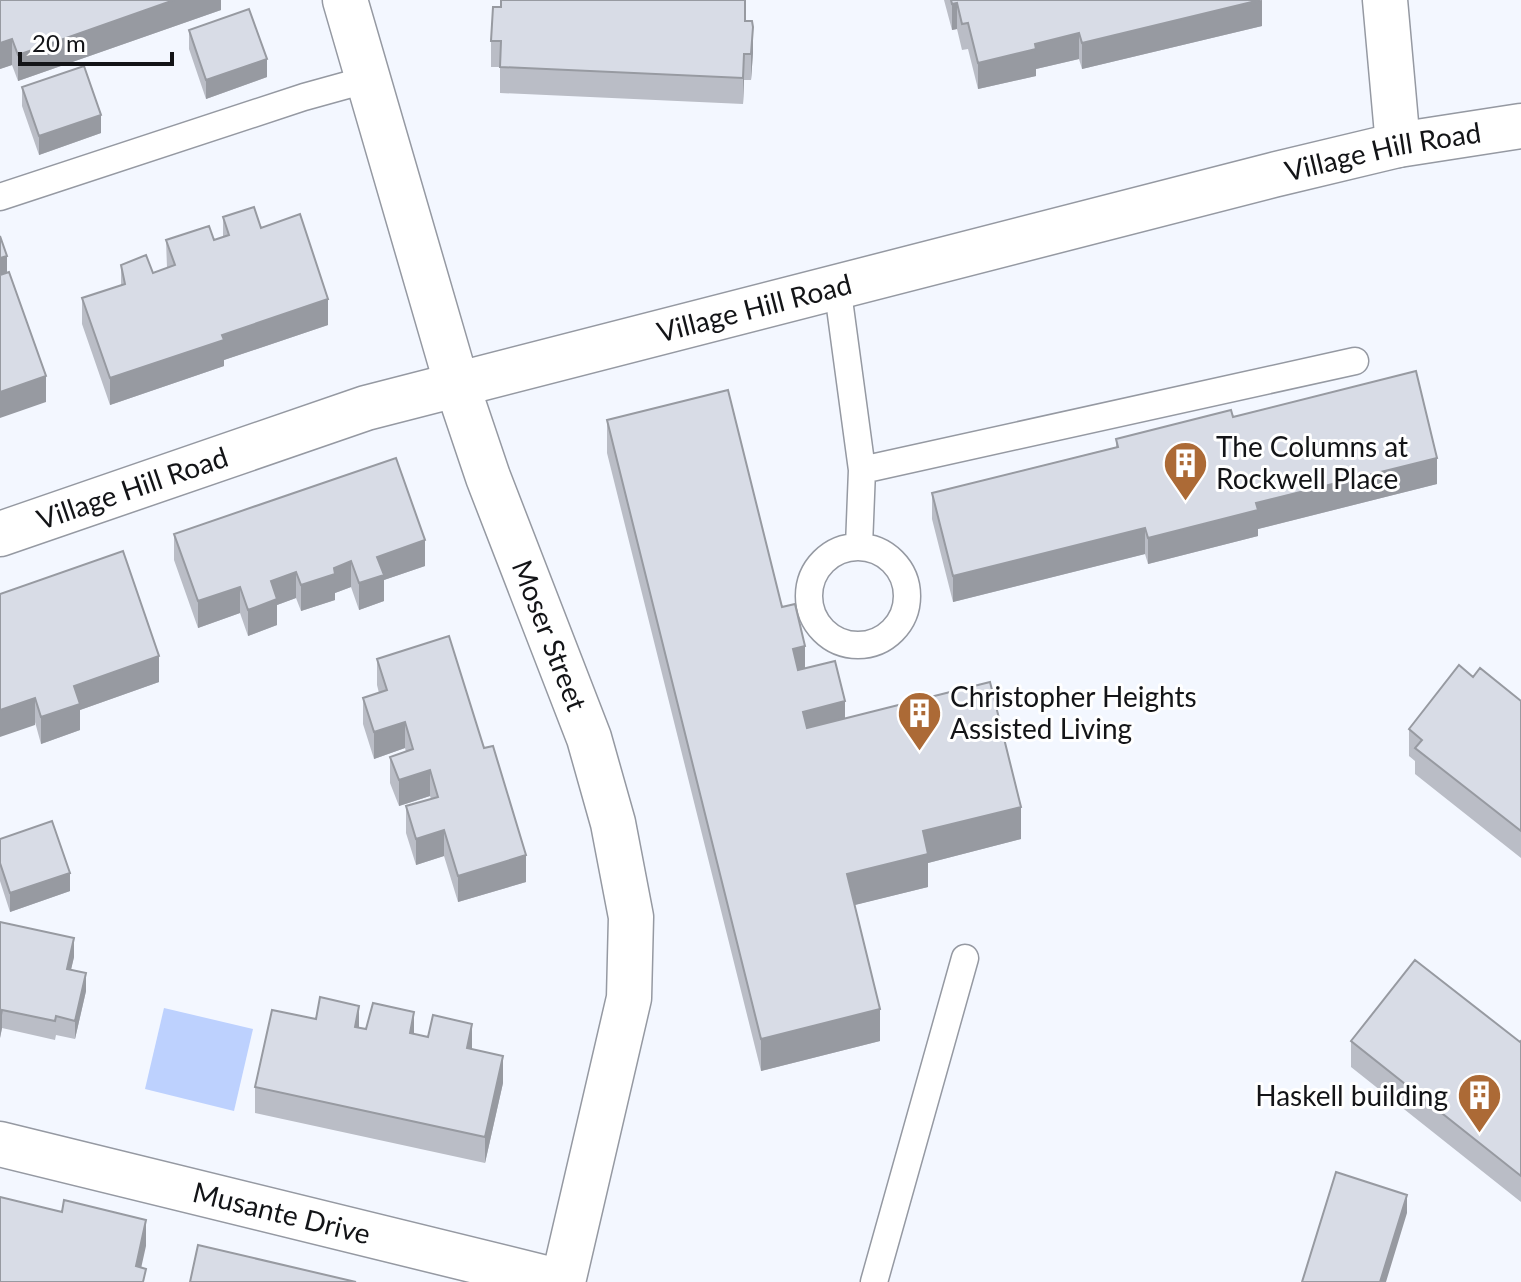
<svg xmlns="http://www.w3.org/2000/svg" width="1521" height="1282" viewBox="0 0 1521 1282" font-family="Lato,sans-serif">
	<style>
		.green { fill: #bdd1fe }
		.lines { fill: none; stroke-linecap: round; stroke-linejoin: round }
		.lane-casing { stroke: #9599a2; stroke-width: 29 }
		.street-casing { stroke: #9599a2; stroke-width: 47 }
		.lane { stroke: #fff; stroke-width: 26 }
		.street { stroke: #fff; stroke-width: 44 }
		.wall { fill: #babdc6 }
		.shaded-wall { fill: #979aa1 }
		.building { fill: #d8dce6; stroke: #979aa1; stroke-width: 2 }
		.labels { text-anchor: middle; stroke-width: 6; stroke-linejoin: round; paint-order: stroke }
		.street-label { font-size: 28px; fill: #131417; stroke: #fff }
		.poi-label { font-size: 28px; fill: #131417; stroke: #fff; text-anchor: start }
	</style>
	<rect width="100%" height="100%" fill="#f3f7ff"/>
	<path class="green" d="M164 1008 253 1029 234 1111 145 1089Z"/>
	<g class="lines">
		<defs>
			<path id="lane" d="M0 197 304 97 369 79
				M837 285 862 470 859 546
				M862 470 1355 361
				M809 596a49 49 0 1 1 98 0a49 49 0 1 1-98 0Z
				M874 1282 965 958"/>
			<g id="street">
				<path id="s1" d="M345 0 457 385 488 477 589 738 613 823 631 917 629 998 563 1282"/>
				<path d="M1385 0 1398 145"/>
				<path id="s2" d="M0 534 366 408 1273 175 1398 145 1521 126"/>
				<path id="s3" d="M0 1144 562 1282"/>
			</g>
		</defs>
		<use href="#lane" class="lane-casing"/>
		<use href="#street" class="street-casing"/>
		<use href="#lane" class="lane"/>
		<use href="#street" class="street"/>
	</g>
	<path class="wall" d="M0 0H221V10L18 81 12 65 0 69Z
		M944 0H1262V26L1082 69 1079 59 1036 69V76L978 89 968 49 962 50 957 29 952 30Z
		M501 7 745 21 753 53 751 80H744L743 104 500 93V67H491V41Z
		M189 30 267 77 206 99 189 49Z
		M22 87 101 133 39 155 22 106Z
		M223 217 261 228 328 325 224 360V366L110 405 82 324V298L121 285V265L153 273 167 268 166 240H214L223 237Z
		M1233 417 1437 484 1258 529V536L1148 564 1145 554 953 602 932 519V493L1116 447V439Z
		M607 420 782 607 805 668 845 718 1021 839 928 863V887L854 905 880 1041 761 1071 607 453Z
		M174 534 425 566 384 580V601L359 610 351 587 335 593V600L301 611 296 598 277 605V625L248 636 240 613 198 628 174 560Z
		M0 594 159 682 80 710V730L41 744Z
		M377 659 526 882 458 902 444 856 416 865 406 833V806L431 799 430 796 399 806 390 783V757L406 752 405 748 374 759 363 724V698L379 693 377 685Z
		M1473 677 1521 701V858L1415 774V761L1409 756V729Z
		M0 839 70 891 10 912 0 881Z
		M0 922 74 957 71 969 86 991 75 1039 56 1035 55 1040 2 1028 0 1038Z
		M359 1028 414 1034 472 1050 503 1083 485 1163 255 1113V1087Z
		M1351 1041 1520 1042 1521 1041V1202L1351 1067Z"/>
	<path class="shaded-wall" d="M174 0H221V10L18 81V55Z
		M1262 0V26L1082 69V43Z
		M957 3V29L952 30V4Z
		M753 27V53L751 80V54Z
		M1079 33V59L1036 69V76L978 89V63L1035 44Z
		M12 39V65L0 69V43Z
		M744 54V80L743 104V78Z
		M267 59V77L206 99V80Z
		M101 115V133L39 155V136Z
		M7 256V274L0 277V258Z
		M328 299V325L224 360V366L110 405V378L222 335Z
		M46 376V402L0 418V392Z
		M1437 458V484L1258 529V536L1148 564V538L1256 503Z
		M1145 528V554L953 602V576Z
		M425 540V566L384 580V601L359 610V583L377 557Z
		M351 561V587L335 593V600L301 611V585L334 568Z
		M296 572V598L277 605V625L248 636V610L271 581Z
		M240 587V613L198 628V601Z
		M805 646V678L793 682V649Z
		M159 656V682L80 710V730L41 744V717L74 686Z
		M35 698V725L0 737V710Z
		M845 701V734L803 744V712Z
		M405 722V748L374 759V732Z
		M430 770V796L399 806V780Z
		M1021 807V839L928 863V887L847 907V874L923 831Z
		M444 830V856L416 865V839Z
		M526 855V882L458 902V876Z
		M70 873V891L10 912V893Z
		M74 938V957L67 987V969Z
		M86 973V991L75 1039V1021Z
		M359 1006V1032L355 1027Z
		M880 1009V1041L761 1071V1039Z
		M2 1010V1028L0 1038V1020Z
		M414 1012V1038L410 1033Z
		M472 1024V1050L467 1048Z
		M503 1056V1083L485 1163V1137Z
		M1407 1195V1213L1386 1282H1380Z
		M146 1220V1246L138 1282 136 1266Z"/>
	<path class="building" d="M0 0H174L18 55 12 39 0 43Z
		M501 0H745V21H752L753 27 751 54H744L743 78 500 67 501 41H491L493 7H501Z
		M951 0H1260L1082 43 1079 33 1035 44 1036 49 978 63 968 23 962 24 957 3 952 4Z
		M249 9 267 59 206 80 189 30Z
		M84 66 101 115 39 136 22 87Z
		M254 207 261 228 300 214 328 299 222 335 224 340 110 378 82 298 125 284 121 265 146 255 153 273 175 265 166 240 209 226 214 240 229 235 223 217Z
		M0 236 7 256 0 258Z
		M9 272 46 376 0 392V275Z
		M1416 371 1437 458 1256 503 1258 510 1148 538 1145 528 953 576 932 493 1118 447 1116 439 1231 410 1233 417Z
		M728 390 782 607 795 604 805 646 793 649 798 670 835 661 845 701 803 712 807 728 990 682 1021 807 923 831 928 854 847 874 880 1009 761 1039 607 420Z
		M396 458 425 540 377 557 384 575 359 583 351 561 334 568 335 574 301 585 296 572 271 581 277 599 248 610 240 587 198 601 174 534Z
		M123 551 159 656 74 686 80 704 41 717 35 698 0 710V594Z
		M449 636 484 748 493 746 526 855 458 876 444 830 416 839 406 806 438 797 430 770 399 780 390 757 413 749 405 722 374 732 363 698 387 690 377 659Z
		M1459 665 1473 677 1480 668 1521 701V831L1415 748 1422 740 1409 729Z
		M52 821 70 873 10 893 0 863V839Z
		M0 922 74 938 67 969 86 973 75 1021 56 1016 55 1021 2 1010 0 1020Z
		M1415 960 1520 1042 1521 1041V1176L1351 1041Z
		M320 997 359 1006 355 1027 366 1029 373 1003 414 1012 410 1033 428 1037 433 1015 472 1024 467 1048 503 1056 485 1137 255 1087 272 1010 316 1019Z
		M1336 1172 1407 1195 1380 1282H1302Z
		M0 1197 62 1212 64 1200 146 1220 136 1266 146 1269 143 1282H0Z
		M198 1245 356 1282H190Z"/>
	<defs>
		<symbol id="building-pin" viewBox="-11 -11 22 30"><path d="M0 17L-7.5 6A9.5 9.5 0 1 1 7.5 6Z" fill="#ac6a36" stroke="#fff"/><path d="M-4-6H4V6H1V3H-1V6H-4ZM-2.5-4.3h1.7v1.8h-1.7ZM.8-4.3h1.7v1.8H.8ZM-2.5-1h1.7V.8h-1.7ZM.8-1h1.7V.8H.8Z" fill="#fff"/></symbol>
	</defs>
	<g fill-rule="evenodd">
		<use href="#building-pin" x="1160" y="438" width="51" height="69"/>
		<use href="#building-pin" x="894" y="688" width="51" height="69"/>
		<use href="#building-pin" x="1454" y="1070" width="51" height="69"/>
	</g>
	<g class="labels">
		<g class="street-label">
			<text dy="10" stroke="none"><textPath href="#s2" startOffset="1436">Village Hill Road</textPath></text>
			<text dy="10" stroke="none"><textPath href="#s2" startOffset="788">Village Hill Road</textPath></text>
			<text dy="10" stroke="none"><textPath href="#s2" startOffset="140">Village Hill Road</textPath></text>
			<text dy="10" stroke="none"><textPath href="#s1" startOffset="668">Moser Street</textPath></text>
			<text dy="10" stroke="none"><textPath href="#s3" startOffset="290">Musante Drive</textPath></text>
		</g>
		<g class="poi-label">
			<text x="1216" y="457">The Columns at<tspan x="1216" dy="32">Rockwell Place</tspan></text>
			<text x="950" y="707">Christopher Heights<tspan x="950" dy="32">Assisted Living</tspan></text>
			<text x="1448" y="1106" text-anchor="end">Haskell building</text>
		</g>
	</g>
	<path d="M20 52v12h152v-12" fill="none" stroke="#131417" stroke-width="4"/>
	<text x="32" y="52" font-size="24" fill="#131417" stroke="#ffffff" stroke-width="6" paint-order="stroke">20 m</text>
</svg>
